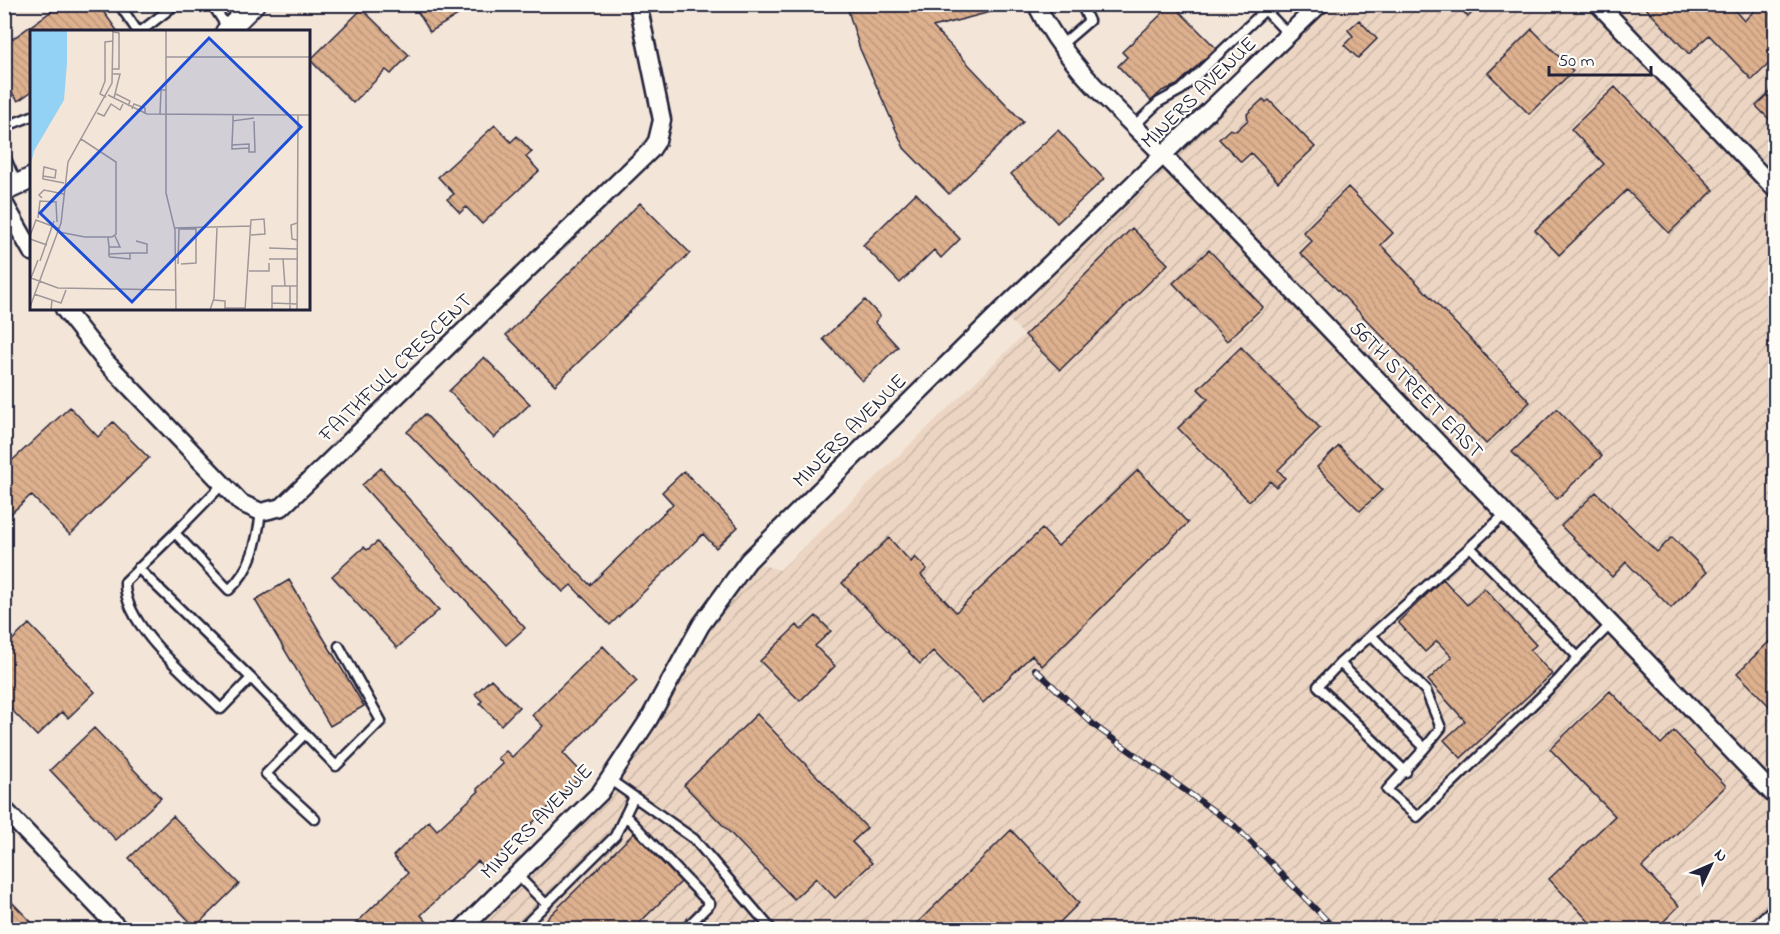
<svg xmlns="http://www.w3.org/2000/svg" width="1780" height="934" viewBox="0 0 1780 934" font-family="'Indie Flower',sans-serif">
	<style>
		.industrial { fill: url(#industrial-furrows) }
		.building { fill: url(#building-back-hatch); stroke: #22223b; stroke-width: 1.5 }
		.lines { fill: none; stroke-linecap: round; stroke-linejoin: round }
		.service-casing { stroke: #22223b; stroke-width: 13 }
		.minor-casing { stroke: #22223b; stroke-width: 21 }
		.tertiary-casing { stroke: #22223b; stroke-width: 24 }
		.service { stroke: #fdfcf7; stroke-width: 8 }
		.minor { stroke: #fdfcf7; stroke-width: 16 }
		.tertiary { stroke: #fdfcf7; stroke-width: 20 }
		.rail-casing { stroke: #22223b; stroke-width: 6 }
		.rail { stroke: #fdfcf7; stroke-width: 4; stroke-dasharray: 11; stroke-linecap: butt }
		.labels { text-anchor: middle; stroke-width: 4.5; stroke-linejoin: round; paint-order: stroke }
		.street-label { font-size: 21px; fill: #22223b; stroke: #fdfcf7 }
		.inset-road { fill: none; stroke: #9f9799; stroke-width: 1.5 }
		.view { fill: #1d4ed8; fill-opacity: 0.15; stroke: #1d4ed8; stroke-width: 3 }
		.inset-edge { fill: none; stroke: #22223b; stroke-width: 3 }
	</style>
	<defs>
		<pattern id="industrial-furrows" width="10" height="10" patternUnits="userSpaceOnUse" patternTransform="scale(1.5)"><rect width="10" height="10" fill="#ecd5c2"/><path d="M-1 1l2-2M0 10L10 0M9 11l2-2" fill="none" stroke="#cab7a8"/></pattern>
		<pattern id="building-back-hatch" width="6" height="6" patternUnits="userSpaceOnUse" patternTransform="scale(1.5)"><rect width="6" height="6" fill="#ddb08e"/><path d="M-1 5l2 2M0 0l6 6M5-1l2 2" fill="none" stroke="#bd977b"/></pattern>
	</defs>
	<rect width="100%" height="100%" fill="#f3e5d8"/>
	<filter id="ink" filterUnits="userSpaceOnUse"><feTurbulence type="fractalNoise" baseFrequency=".0167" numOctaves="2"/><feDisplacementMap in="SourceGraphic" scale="12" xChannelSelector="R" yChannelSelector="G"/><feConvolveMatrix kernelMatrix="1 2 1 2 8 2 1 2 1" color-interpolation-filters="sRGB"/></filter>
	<g filter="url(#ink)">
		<path class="industrial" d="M1320 5H1775V929L461 930 600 793 748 561 780 570 1024 335 1001 311Z"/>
		<path class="building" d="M49 4H98L118 32H32V91L18 101 4 82V45L53 10Z
			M413 4H476L430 32Z
			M846 4H1005L1006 8 933 27 1023 122 949 194 904 148 860 49Z
			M1172 4 1216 48 1177 85 1162 91 1151 101 1118 66 1127 57 1122 52Z
			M1456 4H1481L1468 17Z
			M1642 4H1729L1744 21 1761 4H1776V57L1752 80 1709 35 1689 54Z
			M362 9 409 55 391 74 386 70 353 103 310 60Z
			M1359 20 1377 39 1358 58 1344 45 1353 36 1348 30Z
			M1532 29 1573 71 1529 114 1488 73Z
			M1615 87 1714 190 1669 233 1627 190 1559 255 1535 230 1604 164 1571 129Z
			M1776 87V126L1756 106Z
			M1263 99 1266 102 1269 100 1315 147 1278 182 1251 153 1241 162 1219 139 1230 129 1236 131 1248 120 1247 114Z
			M495 125 511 142 517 136 532 152 526 157 539 171 482 224 466 207 460 213 447 199 454 194 438 177Z
			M1058 130 1104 179 1057 223 1011 174Z
			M1348 187 1393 233 1381 245 1530 402 1486 444 1329 281 1300 253 1312 241 1303 232Z
			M916 193 960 239 941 258 934 250 900 283 863 245Z
			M640 203 690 253 555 385 506 335Z
			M1132 228 1168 264 1060 370 1025 335Z
			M1209 250 1263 307 1227 341 1173 283Z
			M865 300 880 316 875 322 898 347 862 381 823 339Z
			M1241 347 1320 428 1278 470 1285 478 1276 487 1270 481 1249 501 1178 428 1208 399 1198 389Z
			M484 357 530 404 494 438 449 391Z
			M70 407 98 437 113 422 149 458 70 535 31 495 4 520V468Z
			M1557 409 1602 456 1557 499 1512 452Z
			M425 414 590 585 673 504 662 492 684 471 738 527 716 548 703 534 610 625 571 585 563 592 407 432Z
			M1339 446 1382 490 1360 511 1317 467Z
			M381 468 525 628 506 645 362 485Z
			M1138 470 1188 523 1042 666 1032 655 983 703 933 651 920 664 842 583 889 538 911 562 915 557 927 569 921 575 956 612 1042 529 1058 546Z
			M1596 492 1657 552 1672 537 1707 572 1671 608 1626 562 1612 577 1561 526Z
			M377 542 439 610 397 648 332 576 364 547 367 550Z
			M1443 579 1467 605 1484 588 1536 645 1530 650 1552 674 1461 758 1444 740 1465 721 1428 680 1452 657 1437 641 1425 652 1398 622Z
			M289 580 364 706 330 726 255 600Z
			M816 616 831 631 815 646 835 666 800 701 760 661 797 625 801 630Z
			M29 624 95 692 68 718 62 712 37 736 4 702V648Z
			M1776 635V713L1737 673Z
			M603 646 637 681 563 753 583 774 485 869 478 861 421 915 428 923 421 930H349L408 873 393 856 429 821 437 830 479 791 477 789 503 764 498 758 506 751 512 757 543 726 532 715Z
			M491 679 519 707 501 725 480 703 482 701 475 694Z
			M1610 691 1661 744 1674 731 1726 786 1642 867 1679 906 1655 930H1597L1549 879 1615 816 1550 749Z
			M757 714 867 828 852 842 872 863 835 898 816 878 794 899 684 785Z
			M94 728 161 798 116 840 50 770Z
			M173 816 239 884 195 927 129 858Z
			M1011 830 1079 903 1052 930H910Z
			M634 833 681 882 632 930H535Z
			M4 894 39 930H4Z"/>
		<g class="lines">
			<defs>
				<path id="service" d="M119 4 138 32
					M212 4 228 29
					M140 32 176 4
					M1060 46 1089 21 1081 4
					M1134 126 1159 102 1181 90 1265 10 1289 35
					M4 127 32 116
					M4 154 17 184
					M223 484 175 533 229 590C252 569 257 542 261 512
					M1505 514 1470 547 1578 657 1611 624
					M138 568 251 678 221 709C191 679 123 626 125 582L175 533
					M1371 635 1426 691 1441 728 1425 748
					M1340 663 1470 547
					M251 678 336 766 381 721 339 646
					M305 734 266 774 315 819
					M1406 772 1318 686 1340 663 1425 748 1387 790 1417 817 1558 680 1578 657
					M609 779 694 839 772 930
					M625 815 710 904 684 930
					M517 875 546 904
					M520 930 615 836 634 797"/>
				<path id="minor" d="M1036 4C1066 66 1117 108 1164 156L1776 797
					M1598 4 1776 190
					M4 203 32 252
					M64 309 105 361 241 503 261 512 282 507 651 150 657 141 662 120 638 4
					M4 809 120 930
					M461 930 600 793 649 719 701 625 748 561 1001 311 1320 4
					M1756 930 1776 911"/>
				<path id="tertiary" d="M226 32 254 4
					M4 191 32 178"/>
			</defs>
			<use href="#service" class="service-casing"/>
			<use href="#minor" class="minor-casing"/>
			<use href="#tertiary" class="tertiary-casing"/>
			<use href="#service" class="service"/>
			<use href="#minor" class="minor"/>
			<use href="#tertiary" class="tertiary"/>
			<defs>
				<path id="rail" d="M1035 669 1095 726 1235 826 1336 930"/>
			</defs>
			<use href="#rail" class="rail-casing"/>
			<use href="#rail" class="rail"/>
		</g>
	</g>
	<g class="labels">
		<g class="street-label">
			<text transform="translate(1198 92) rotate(-44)" y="7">MINERS AVENUE</text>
			<text transform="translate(395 367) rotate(-44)" y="7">FAITHFULL CRESCENT</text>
			<text transform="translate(1417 389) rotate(46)" y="7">56TH STREET EAST</text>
			<text transform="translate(849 430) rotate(-45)" y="7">MINERS AVENUE</text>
			<text transform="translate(536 821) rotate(-46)" y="7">MINERS AVENUE</text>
		</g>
	</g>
	<g transform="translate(30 30)">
		<rect width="280" height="280" fill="#f3e5d8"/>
		<path d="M0 0H37V33L34 70 4 121 0 138Z" fill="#94d2f5"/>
		<path class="inset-road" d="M136 0V163L145 200 146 280M83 2 89 3V39H83M136 27H281M83 44H90L84 68M86 64 100 71 98 76M78 65 117 84 281 85M76 67 70 64 75 51V12L83 11M102 79 104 74 115 78V84M67 83 74 86 81 74 90 80 93 74M130 84 131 60H136M203 84V91L224 88M202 115 203 91M219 118 202 119V115L219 114V122H225L224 91M13 146 25 148 26 140 14 137 13 146V149L34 153M12 168 9 165 14 160 34 164M26 173 27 192M8 188 10 171 27 172M144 198 221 196M149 199H166V233L151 234M29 202 55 207H82L86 204V132L51 109M0 206 6 190 30 199M78 207 79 217H90L85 206M0 209 17 215M267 210 262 209 261 195 267 193M239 218 267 219M100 223H117V214L106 211M79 224 100 223V229L80 227 79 226V217M239 229H267M253 229 255 256M8 230 1 248 28 258 145 260M10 231 24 191M148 234 149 199M219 241H239V233M260 256V280M4 264 22 270M183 270 195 271V280M242 273 267 274M0 277 31 193 38 132 82 53 83 0M195 278H215M21 280 22 270 31 273 36 260M180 280 184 268 187 198M215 280 221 190 234 189 235 204 221 205M242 280V256H267M267 280 268 85"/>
		<path class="view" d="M179 8 271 97 102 272 10 183Z"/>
		<rect width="280" height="280" class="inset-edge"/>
	</g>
	<rect width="1780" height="934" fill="none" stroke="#fdfcf7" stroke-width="24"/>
	<rect x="12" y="12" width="1756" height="910" fill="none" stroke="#22223b" stroke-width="2" filter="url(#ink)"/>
	<g transform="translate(1711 865) rotate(46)" stroke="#fdfcf7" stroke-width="4.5" paint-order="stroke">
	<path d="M0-4.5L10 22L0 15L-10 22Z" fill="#22223b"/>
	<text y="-9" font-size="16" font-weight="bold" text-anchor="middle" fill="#22223b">N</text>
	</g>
	<path d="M1549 66v9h102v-9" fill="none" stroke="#22223b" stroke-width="3"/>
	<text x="1558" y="66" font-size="18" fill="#22223b" stroke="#fdfcf7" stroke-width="4.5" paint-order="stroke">50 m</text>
</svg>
